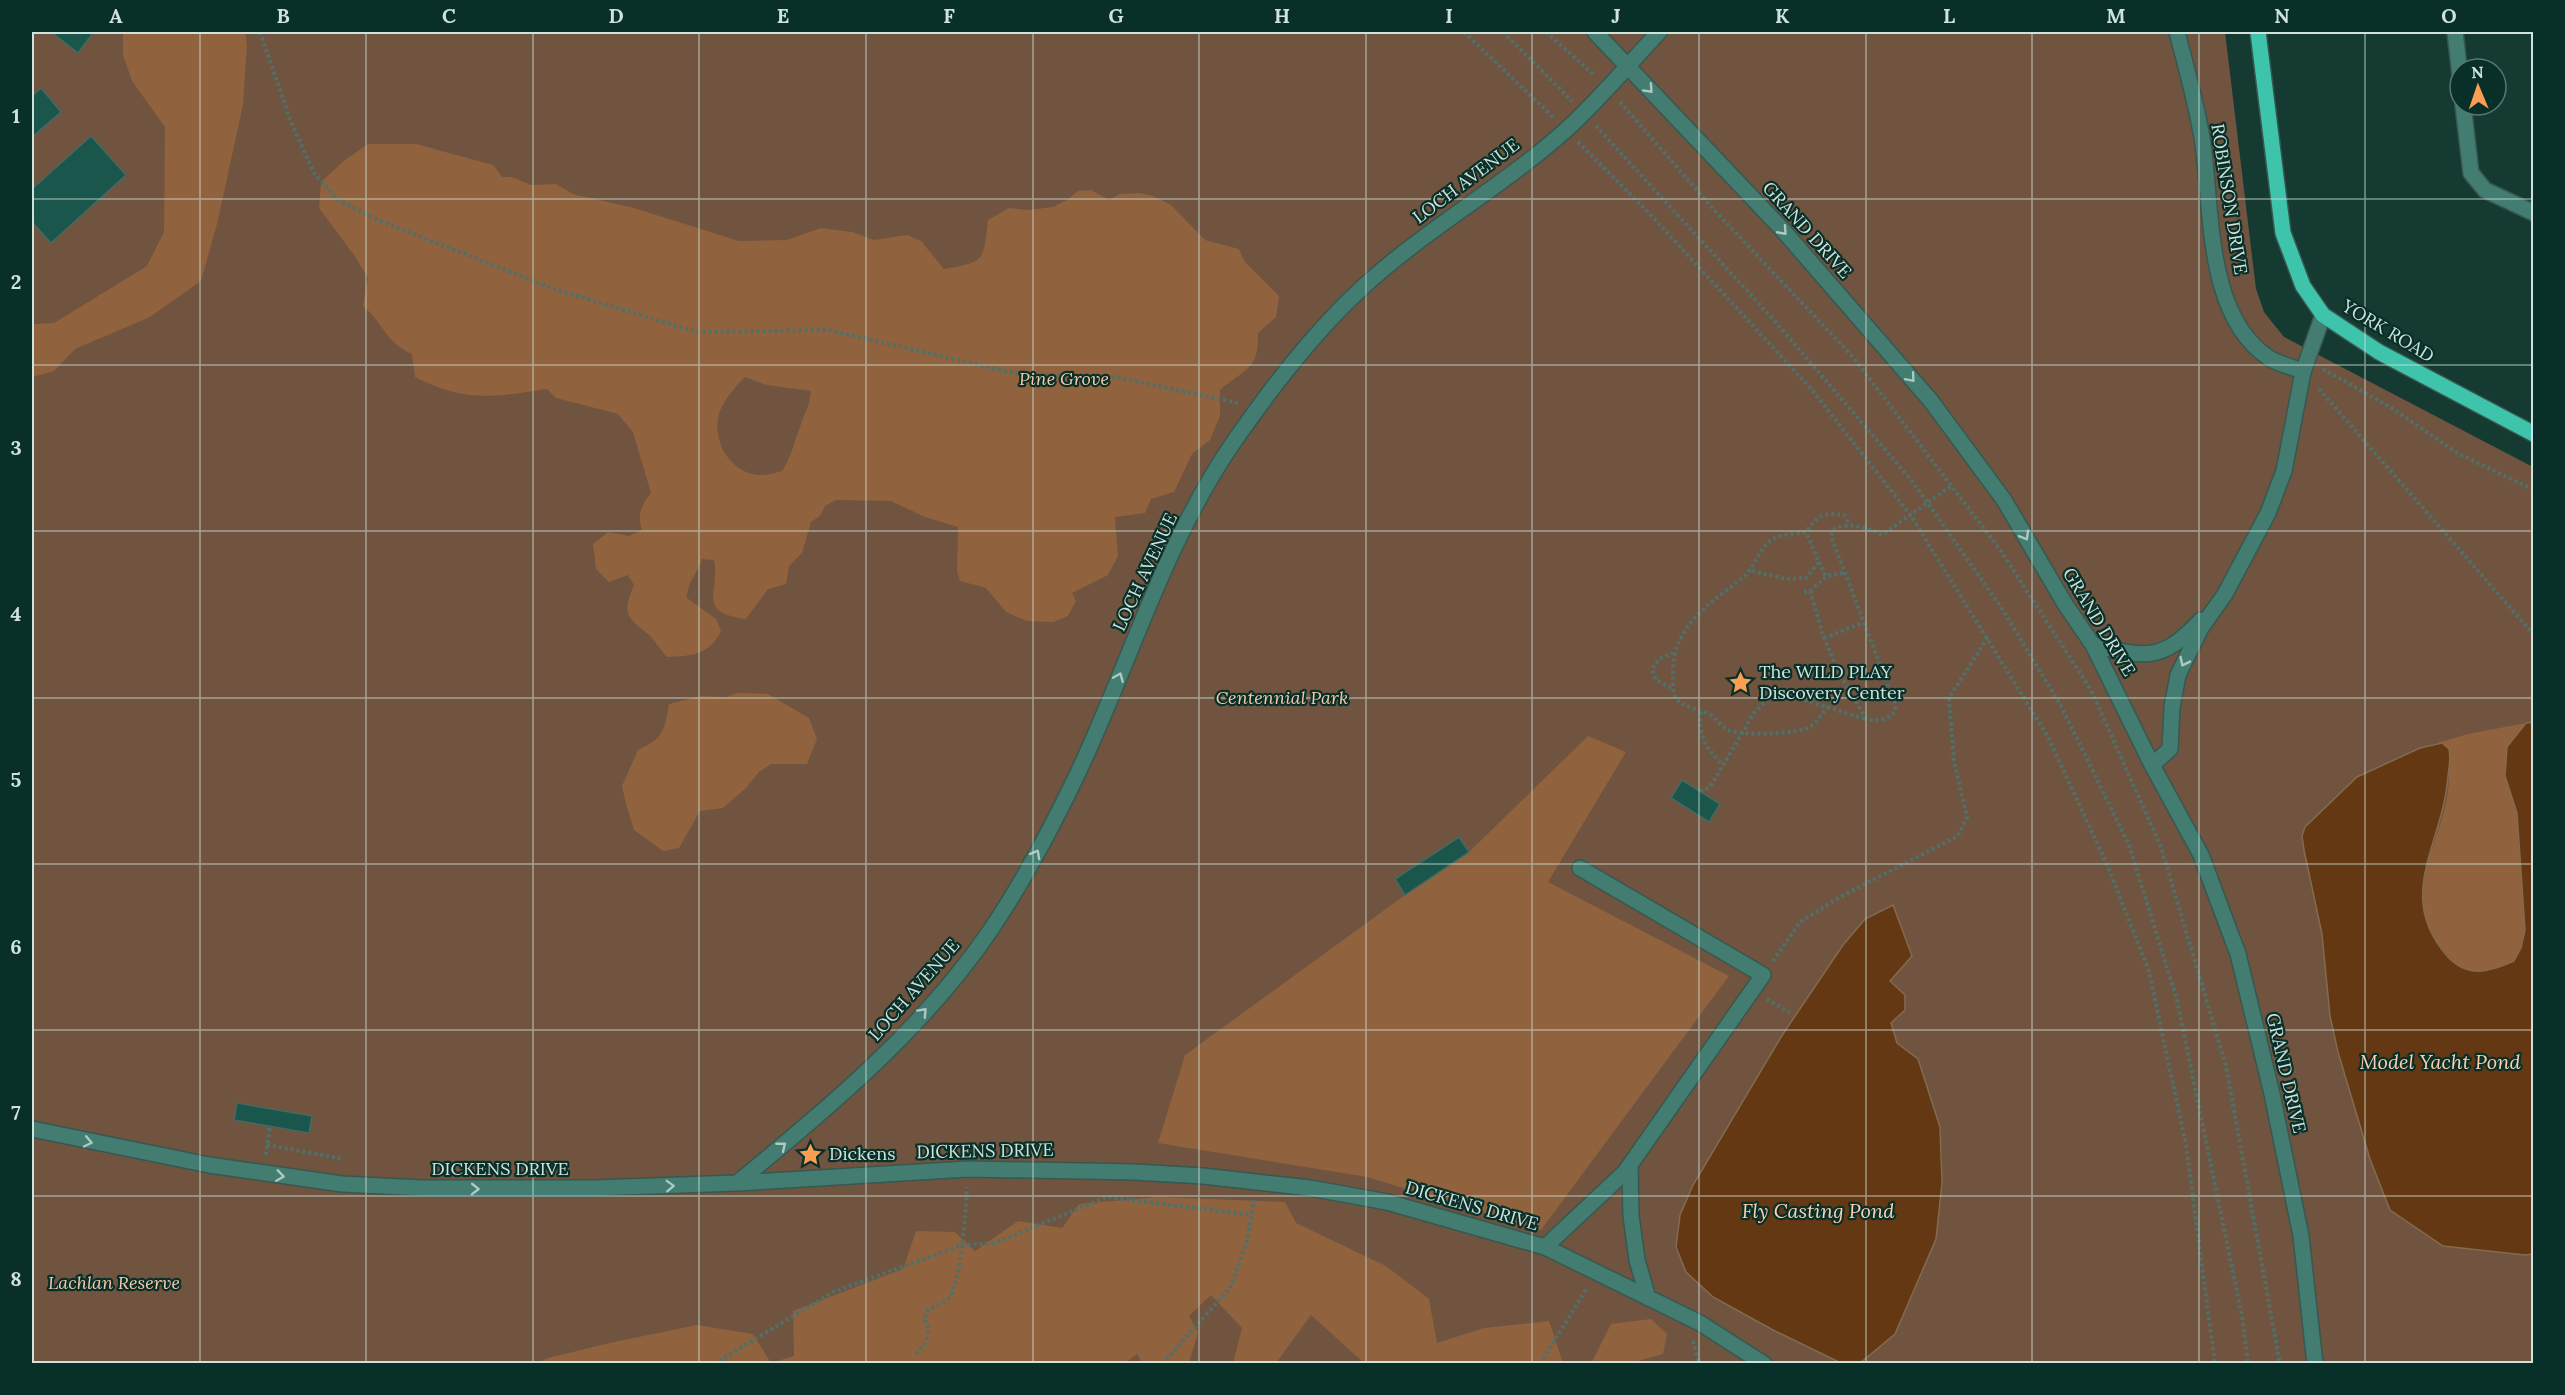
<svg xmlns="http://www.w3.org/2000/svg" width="2565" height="1395" viewBox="0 0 2565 1395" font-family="Lora,serif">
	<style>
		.green { fill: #70543f }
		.forest { fill: #90623d; fill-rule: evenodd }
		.water { fill: #633812; stroke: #836b4f; stroke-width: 1.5 }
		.building { fill: #1a564b; stroke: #456a62; stroke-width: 1.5 }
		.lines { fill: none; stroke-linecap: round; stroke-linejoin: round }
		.minor-casing { stroke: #365851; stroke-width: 18 }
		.major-casing { stroke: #365851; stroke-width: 18 }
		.path { stroke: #507069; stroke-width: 4; stroke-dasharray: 3 3; stroke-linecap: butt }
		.minor { stroke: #437c70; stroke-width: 15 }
		.major { stroke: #3fc4ac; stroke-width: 15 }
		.oneway { stroke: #acc9c2 }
		.grid { fill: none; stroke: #cfe3dd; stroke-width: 1.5; stroke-opacity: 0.55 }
		.labels { text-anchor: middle; stroke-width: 4.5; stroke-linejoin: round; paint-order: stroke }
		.street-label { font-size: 18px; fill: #cfe3dd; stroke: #082f28 }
		.park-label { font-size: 18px; font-style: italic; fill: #f6caaa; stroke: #082f28 }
		.poi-label { font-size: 18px; fill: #cfe3dd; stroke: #082f28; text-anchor: start }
		.water-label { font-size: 20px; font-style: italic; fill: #fdd1b1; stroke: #082f28 }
		.neatline { fill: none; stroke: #cfe3dd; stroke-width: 2 }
		.grid-label { font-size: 20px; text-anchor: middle; font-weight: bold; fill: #cfe3dd }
	</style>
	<rect width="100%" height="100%" fill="#143a32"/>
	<path class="green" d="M32 32H2225L2256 289 2264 312 2284 337 2533 467V1363H32Z"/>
	<path class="forest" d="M123 32H245L247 45 243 105 217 224 201 281 150 317 75 349 54 371 32 377V324L54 323 147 266 164 232 165 127 132 81 123 55Z
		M368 144H416L493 165 502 177H512L531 185 556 184 573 194 634 208 739 241 787 240 821 228 852 232 874 240 907 235 921 241 944 269C986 262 983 261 988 220L1009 208 1028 210 1053 207 1067 200 1078 191 1091 190 1109 200 1120 194 1140 193 1153 196 1171 205 1205 240 1239 249 1245 262 1279 296 1276 317 1258 333C1259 371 1245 368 1220 390V416L1210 440 1192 454 1174 492 1151 499 1145 513 1115 517 1118 556 1108 575 1072 593 1076 601 1068 616 1053 622 1027 621 1006 612 986 588 960 581 957 571 958 527 925 517 891 501 836 500 825 506 820 516 811 522 802 553 789 566 786 584 768 589 746 619C694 612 721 591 714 560L702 559C698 573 687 582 687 598L716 619 721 631C709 655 692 656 667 657 660 650 655 640 648 634 626 616 622 614 634 585L628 575 609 582 596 569 593 544 608 532 629 536 642 530C637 514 641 506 651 493L633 432 618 414 556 398 547 389C493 397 466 403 415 377L412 354C385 342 385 325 363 306L368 278 354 255 319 208 321 182 345 160ZM745 377 767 385 811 391C810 406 804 413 800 427 793 444 793 454 782 471 777 472 770 475 764 475 734 476 714 447 718 419 720 404 735 387 745 377Z
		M737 693 768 694 809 718 817 739 807 764H771L759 772 746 788 723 808 700 811 679 848 663 851 634 830 626 804 622 786 638 750C664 738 664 731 669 704L701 696 726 697Z
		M2526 723 2507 747 2505 776 2517 813 2525 930 2521 948 2514 961C2489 972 2468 979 2448 956 2380 881 2474 820 2442 743H2437L2468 734Z
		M1588 736 1626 752 1548 882 1729 976 1541 1230 1367 1177 1158 1143 1185 1055 1405 895 1469 852Z
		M1159 1197 1285 1202 1296 1223 1386 1266 1429 1299 1437 1343 1484 1328 1549 1321 1563 1363H1364L1311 1315 1276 1363H1233L1242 1328 1211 1295 1189 1316 1198 1332 1189 1363H1142L1137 1354 1124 1364 537 1363 548 1358 614 1342 697 1325 753 1334 771 1363 794 1356 793 1311 903 1269 916 1231 955 1232 975 1251 1018 1221 1062 1228 1079 1204Z
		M1651 1319 1667 1334 1663 1354 1631 1363 1591 1364 1611 1324Z"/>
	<path class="water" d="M2533 722 2534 1254 2525 1255 2443 1246 2390 1210 2370 1159 2338 1052 2330 1016 2322 934 2304 850 2302 836 2305 827 2357 777 2420 748 2442 743 2449 749C2451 759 2449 767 2448 776 2443 845 2394 895 2447 956 2468 979 2489 972 2514 961L2521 948 2525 930 2517 813 2505 776 2507 747 2526 723Z
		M1893 905 1912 956 1890 981 1905 995V1010L1891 1023 1897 1043 1918 1059 1940 1127 1942 1183 1936 1239 1895 1334 1860 1363H1841L1773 1330 1713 1297 1686 1272 1676 1247 1680 1215 1693 1185 1781 1037 1843 945 1865 919Z"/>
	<path class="building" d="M51 32H91L93 33 78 53Z
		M41 88 61 112 32 137V96Z
		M91 136 126 175 51 243 32 222V189Z
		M1682 780 1720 804 1709 822 1671 798Z
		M1459 837 1469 852 1405 895 1395 879Z
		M237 1103 312 1116 309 1133 234 1120Z"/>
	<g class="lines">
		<defs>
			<path id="minor" d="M1595 32 1781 228 1931 401 2004 500 2065 604 2093 645 2152 765 2201 855 2238 954 2272 1094 2301 1236 2315 1364
				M2177 32C2186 67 2196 102 2202 138 2213 206 2204 315 2269 358 2279 364 2293 367 2303 372
				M2455 32 2460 75
				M2463 105 2471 173 2485 190 2534 213
				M2093 645C2145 657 2161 663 2201 620
				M2152 765 2170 749 2172 707 2178 675 2201 628 2225 594 2268 513 2284 471 2303 372 2323 315
				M32 1129 209 1165 342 1184 422 1188H596L737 1183 968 1169 1135 1172 1203 1176 1310 1188 1387 1202 1545 1247 1700 1323 1764 1364
				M1630 1166 1631 1216 1637 1260 1648 1298
				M737 1183C829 1107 924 1029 992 928 1024 880 1051 829 1076 777 1129 666 1163 545 1233 443 1272 387 1313 333 1363 287 1426 229 1502 187 1566 130 1599 100 1629 64 1659 32
				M1545 1247 1625 1172 1763 975 1580 868"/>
			<path id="major" d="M2258 32 2283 233 2303 286 2323 315 2379 352 2534 434"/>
		</defs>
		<use href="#minor" class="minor-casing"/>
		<use href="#major" class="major-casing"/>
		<path class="path" d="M260 32 291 122 314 173 338 200 378 220 554 289 697 332 828 330 1018 374 1116 377 1238 403
			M1464 32 1553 117
			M1503 32 1572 101
			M1546 32 1594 75
			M1620 102 1716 212 1853 357 2001 551 2091 690 2161 847 2226 1066 2280 1364
			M1596 126 1772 318 1912 481 2001 607 2060 704 2129 845 2177 1000 2242 1316 2248 1364
			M1578 142 1647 211 1813 391 1911 516 2048 737 2108 867 2149 971 2186 1145 2215 1364
			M2323 369 2390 407 2459 454 2534 490
			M2319 389 2534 635
			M1819 562 1826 577
			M1752 571 1787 579 1806 578 1819 562 1806 532
			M1810 591 1824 638 1840 675 1866 719C1878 721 1885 721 1895 712V704L1831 536 1834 529C1852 522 1865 527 1882 535L1951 486
			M1804 592 1810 591 1827 576 1843 573
			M1824 638 1862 623
			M1671 688 1656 680 1652 669 1659 659 1673 653
			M1828 706C1823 712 1817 723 1810 727 1800 734 1738 736 1728 730 1720 726 1715 716 1707 713 1676 702 1672 706 1673 670 1674 626 1709 604 1741 579 1758 566 1757 547 1775 538 1783 534 1797 534 1806 532 1818 515 1823 512 1844 515L1850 525
			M1701 712C1697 735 1707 749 1723 765
			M1700 791 1710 787 1754 713 1773 694 1789 695 1865 719
			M1773 961 1800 922 1840 897 1958 836 1967 817 1954 761 1949 698 1988 637
			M1767 999 1792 1014
			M267 1145 344 1159
			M266 1155 270 1126
			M1693 1341 1699 1364
			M916 1354 926 1342 929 1329 924 1319 928 1310C934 1306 943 1304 948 1299 961 1286 966 1208 967 1187
			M714 1364 833 1292 962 1245 995 1243 1107 1197 1251 1215
			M1162 1364 1230 1288 1247 1241 1254 1200
			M1540 1364 1587 1288"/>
		<use href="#minor" class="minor"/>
		<use href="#major" class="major"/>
	</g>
	<defs><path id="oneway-chevron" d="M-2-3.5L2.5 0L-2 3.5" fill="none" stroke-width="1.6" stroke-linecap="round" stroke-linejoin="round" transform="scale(1.5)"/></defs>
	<g class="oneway">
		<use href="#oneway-chevron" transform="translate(1649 89) rotate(47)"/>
		<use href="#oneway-chevron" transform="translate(1783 231) rotate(48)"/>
		<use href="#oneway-chevron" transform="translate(1911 378) rotate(49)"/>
		<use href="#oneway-chevron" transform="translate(2025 536) rotate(60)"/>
		<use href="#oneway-chevron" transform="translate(2184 662) rotate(116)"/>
		<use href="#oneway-chevron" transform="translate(1119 677) rotate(-67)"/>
		<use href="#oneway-chevron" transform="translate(1036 854) rotate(-61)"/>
		<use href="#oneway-chevron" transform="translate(923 1012) rotate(-47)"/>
		<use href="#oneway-chevron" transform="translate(88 1142) rotate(12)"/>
		<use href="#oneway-chevron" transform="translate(782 1146) rotate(-39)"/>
		<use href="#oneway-chevron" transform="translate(280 1176) rotate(8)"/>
		<use href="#oneway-chevron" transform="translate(670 1186) rotate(-2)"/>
		<use href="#oneway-chevron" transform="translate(475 1189) rotate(1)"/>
	</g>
	<path class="grid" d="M200 32V1364M366 32V1364M533 32V1364M699 32V1364M866 32V1364M1033 32V1364M1199 32V1364M1366 32V1364M1532 32V1364M1699 32V1364M1866 32V1364M2032 32V1364M2199 32V1364M2365 32V1364M32 199H2534M32 365H2534M32 531H2534M32 698H2534M32 864H2534M32 1030H2534M32 1196H2534"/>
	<defs>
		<symbol id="sight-bare" viewBox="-9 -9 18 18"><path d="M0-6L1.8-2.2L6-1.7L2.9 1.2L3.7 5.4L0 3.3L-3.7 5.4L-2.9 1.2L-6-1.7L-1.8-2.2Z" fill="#fb9e51" stroke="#082f28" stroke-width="2.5" paint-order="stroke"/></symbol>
	</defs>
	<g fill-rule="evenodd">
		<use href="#sight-bare" x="1724" y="666" width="33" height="33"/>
		<use href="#sight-bare" x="794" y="1138" width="33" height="33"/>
	</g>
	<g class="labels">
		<g class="street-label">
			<text transform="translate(1466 181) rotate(-37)" y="6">LOCH AVENUE</text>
			<text transform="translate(2229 199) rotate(81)" y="6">ROBINSON DRIVE</text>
			<text transform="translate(1807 230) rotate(48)" y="6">GRAND DRIVE</text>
			<text transform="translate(2388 331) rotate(31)" y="6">YORK ROAD</text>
			<text transform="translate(1145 572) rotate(-65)" y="6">LOCH AVENUE</text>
			<text transform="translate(2099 622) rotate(59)" y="6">GRAND DRIVE</text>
			<text transform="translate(914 990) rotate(-49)" y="6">LOCH AVENUE</text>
			<text transform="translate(2286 1073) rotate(77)" y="6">GRAND DRIVE</text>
			<text transform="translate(985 1151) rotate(-1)" y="6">DICKENS DRIVE</text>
			<text x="500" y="1175">DICKENS DRIVE</text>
			<text transform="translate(1472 1206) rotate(16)" y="6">DICKENS DRIVE</text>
		</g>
		<g class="park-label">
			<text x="1064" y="385">Pine Grove</text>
			<text x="1282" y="704">Centennial Park</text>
			<text x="114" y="1289">Lachlan Reserve</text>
		</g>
		<g class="poi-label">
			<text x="1759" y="678">The WILD PLAY<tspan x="1759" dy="21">Discovery Center</tspan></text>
			<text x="829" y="1160">Dickens</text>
		</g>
		<g class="water-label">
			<text x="2440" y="1069">Model Yacht Pond</text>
			<text x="1818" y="1218">Fly Casting Pond</text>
		</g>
	</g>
	<rect width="2565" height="1395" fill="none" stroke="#082f28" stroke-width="66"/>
	<g transform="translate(2478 87) rotate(358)"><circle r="28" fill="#082f28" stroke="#587770" stroke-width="1.5"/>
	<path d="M0-4.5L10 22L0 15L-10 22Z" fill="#fb9e51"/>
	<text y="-9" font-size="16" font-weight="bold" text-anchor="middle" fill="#cfe3dd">N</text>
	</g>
	<rect x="33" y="33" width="2499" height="1329" class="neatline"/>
	<g class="grid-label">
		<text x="116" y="23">A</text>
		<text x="283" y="23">B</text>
		<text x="449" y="23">C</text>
		<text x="616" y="23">D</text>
		<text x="783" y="23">E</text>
		<text x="949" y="23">F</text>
		<text x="1116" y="23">G</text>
		<text x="1282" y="23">H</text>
		<text x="1449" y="23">I</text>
		<text x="1616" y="23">J</text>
		<text x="1782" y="23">K</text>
		<text x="1949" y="23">L</text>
		<text x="2116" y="23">M</text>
		<text x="2282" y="23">N</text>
		<text x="2449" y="23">O</text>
		<text x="16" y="123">1</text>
		<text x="16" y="289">2</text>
		<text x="16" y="455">3</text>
		<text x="16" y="621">4</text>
		<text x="16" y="787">5</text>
		<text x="16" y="954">6</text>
		<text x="16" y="1120">7</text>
		<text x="16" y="1286">8</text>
	</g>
</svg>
